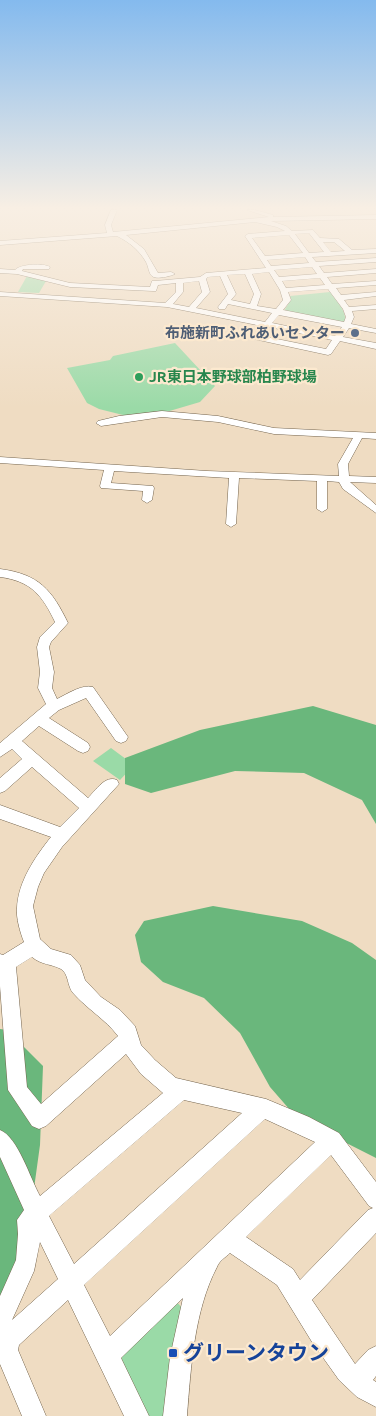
<svg xmlns="http://www.w3.org/2000/svg" width="376" height="1416" viewBox="0 0 376 1416" font-family="Ubuntu,'Noto Sans JP',sans-serif">
	<style>
		.green { fill: #9adaa7 }
		.forest { fill: #6ab77c }
		.lines { fill: none; stroke-linecap: round; stroke-linejoin: round }
		.minor-casing { stroke: #75654e; stroke-width: 1 }
		.minor { fill: #fff; fill-rule: evenodd }
		.service-dot { fill: #5c6f8a; stroke: #fce9cf; stroke-width: 2 }
		.leisure-dot { fill: #2e9e5b; stroke: #fce9cf; stroke-width: 2 }
		.transit-dot { fill: #1a4fb4; stroke: #fce9cf; stroke-width: 2 }
		.labels { text-anchor: middle; stroke-width: 4.5; stroke-linejoin: round; paint-order: stroke }
		.far-service-label { font-size: 15px; font-weight: bold; fill: #4e5e75; stroke: #fce9cf; text-anchor: end }
		.far-leisure-label { font-size: 15px; font-weight: bold; fill: #27864d; stroke: #fce9cf; text-anchor: start }
		.near-transit-label { font-size: 21px; font-weight: bold; fill: #164399; stroke: #fce9cf; text-anchor: start }
	</style>
	<rect width="100%" height="100%" fill="#efdcc2"/>
	<path class="green" d="M27 276 46 281 39 293 18 292Z
		M330 292C337 302 347 310 345 323L284 311 291 299 290 296Z
		M175 343 215 386 200 402 156 415 131 417 99 409 87 403 67 368 110 360 113 356Z
		M111 748 134 765 120 780 93 761Z
		M176 1301 182 1308 168 1416H146L121 1366 122 1355Z"/>
	<path class="forest" d="M313 706 376 725V824L362 800 304 773 235 771 151 793 125 784V758L200 730Z
		M213 906 302 921 352 943 376 960V1158L297 1118 270 1087 240 1033 204 998 163 982 141 962 135 935 144 921Z
		M0 1029 7 1030 43 1066 40 1145 28 1232 0 1342Z"/>
	<g class="lines">
		<defs>
			<path id="minor" d="M111 210H117L111 225 113 232 269 217 247 210H255L273 215V217L376 215V219L271 221 286 226 292 231 313 230 320 238 339 239 352 250 376 249V253L312 257 316 262 376 258V262L319 266 324 273 376 269V273L327 277 332 284 376 281V285L336 288 341 295 376 292V296L344 300 349 307 376 305V309L352 311 354 317 351 324 376 329V333L349 328 343 337 376 343V349L340 341 331 354 328 355 254 339 253 337 262 326 167 307 0 296V292L165 303 176 292V283L158 285 156 291H153L70 287 17 274 0 273V269L15 270C20 264 44 263 50 267L49 269H23L22 271 70 283 150 287 152 281H155L200 277 206 273 266 268 245 236 248 234 285 231 277 227 255 222 126 235 144 249 158 273 171 272 175 274C171 276 156 280 152 276 149 274 148 265 146 262 139 250 129 242 117 236L0 245V241L107 233 105 225ZM309 233 324 252 309 253 295 234ZM289 235 303 253 265 256 252 238ZM323 242H334L345 251 331 252ZM305 257 309 263 271 266 267 260ZM312 267 317 274 279 277 274 270ZM269 272 280 290 283 300 276 309 257 306 261 294 252 274ZM245 274 254 294 250 304 231 300 236 294 227 275ZM220 276 228 294 218 307 219 309H225L228 304 272 313 265 322 196 308 210 292 206 279 208 277ZM320 278 325 285 286 288 282 281ZM199 281 202 292 189 307 173 304 183 292V283ZM328 289 343 309 346 317 344 322 283 310 291 300 288 292ZM279 315 342 327 335 336 272 323ZM269 327 332 340 326 349 262 336Z
				M162 411 218 416 274 428 376 433V439L362 438 348 464 349 476 376 477V483L350 482 376 505V513L343 489 339 482 327 481V509L322 512 317 509V481L239 478 236 524 231 527 226 524 229 478 114 471 111 483 153 486 154 488 152 500 147 503 142 500 143 491 101 488 100 486 104 470 0 463V457L207 471 339 476 338 464 353 438 274 434 218 422 162 417 101 426 96 423 98 421 119 416Z
				M0 569C39 574 52 590 68 623L51 642 49 647 54 672 52 688 57 699C67 694 82 684 93 687L128 737 126 741 121 743 116 741 86 698 59 710 49 718 88 743 90 747 88 751 83 753 78 751 39 726 22 741 88 798C96 790 105 775 117 780L119 784 62 847 44 873 38 887 33 906 40 939 51 949 71 955 80 965 85 980 101 997 120 1010 135 1026 141 1045 155 1060 176 1078 266 1099 309 1117 339 1133 376 1182V1233L312 1300 355 1364 368 1350 376 1346V1376L373 1380 376 1382V1407L357 1397 339 1380 312 1342 277 1285 230 1253C226 1257 219 1261 217 1267 194 1311 191 1367 187 1416H163L170 1357 183 1298 121 1358 149 1416H124L68 1300 19 1345 18 1350 46 1416H22L0 1364V1296L16 1260 18 1234 17 1220 24 1210 0 1157V1130C18 1137 30 1178 40 1196L163 1093 141 1074 126 1054 46 1126 39 1129 32 1126 8 1090 0 986V954L3 955 24 942C20 932 16 918 17 908 18 882 35 857 51 837L0 819V805L60 827 79 808 32 767 5 791 0 793V778L22 759 12 749 0 757V743L46 704 38 688 40 672 37 647 40 637 55 622C42 595 31 581 0 577ZM32 957C41 965 52 964 61 969 69 974 67 986 73 993 87 1009 105 1019 118 1036L41 1104 27 1087 16 967ZM184 1100 242 1113 74 1264 49 1216ZM265 1119 315 1142 110 1336 84 1285ZM331 1155 369 1206 373 1208 368 1210 300 1280 293 1269 246 1237ZM40 1242 58 1279 12 1320 34 1271Z"/>
		</defs>
		<use href="#minor" class="minor-casing"/>
		<use href="#minor" class="minor"/>
	</g>
	<linearGradient id="sky" x2="0" y2="1"><stop stop-color="#84baee"/><stop offset="0.51" stop-color="#f8efe4"/><stop offset="1" stop-color="#f8efe4" stop-opacity="0"/></linearGradient>
	<rect width="376" height="408" fill="url(#sky)"/>
	<circle class="service-dot" cx="355" cy="333" r="5"/>
	<circle class="leisure-dot" cx="139" cy="377" r="5"/>
	<rect class="transit-dot" x="168" y="1348" width="10" height="10" rx="2.5"/>
	<g class="labels">
		<g class="far-service-label">
			<text x="345" y="338">布施新町ふれあいセンター</text>
		</g>
		<g class="far-leisure-label">
			<text x="149" y="382">JR東日本野球部柏野球場</text>
		</g>
		<g class="near-transit-label">
			<text x="183" y="1360">グリーンタウン</text>
		</g>
	</g>
</svg>
